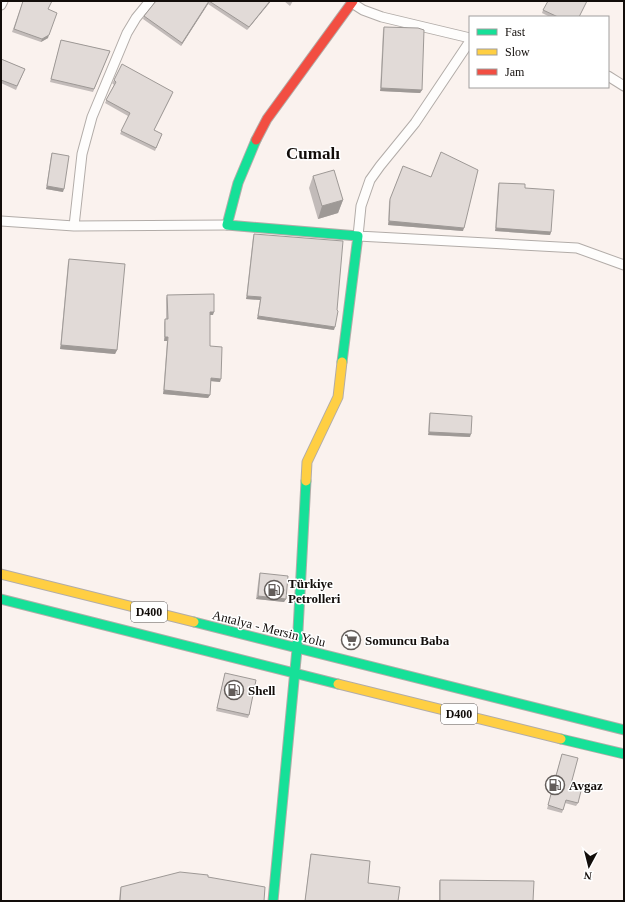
<svg xmlns="http://www.w3.org/2000/svg" width="625" height="902" viewBox="0 0 625 902" font-family="Georgia,serif">
	<style>
		.lines { fill: none; stroke-linecap: round; stroke-linejoin: round }
		.street-casing { stroke: #b2aca8; stroke-width: 11 }
		.fast-casing { stroke: #b2aca8; stroke-width: 11 }
		.slow-casing { stroke: #b2aca8; stroke-width: 11 }
		.jam-casing { stroke: #b2aca8; stroke-width: 11 }
		.street { stroke: #fefdfc; stroke-width: 9 }
		.fast { stroke: #16e098; stroke-width: 9 }
		.slow { stroke: #ffcf43; stroke-width: 9 }
		.jam { stroke: #f24e42; stroke-width: 9 }
		.wall { fill: #c2bbb9 }
		.shaded-wall { fill: #9e9996 }
		.building { fill: #e1dad7; stroke: #9e9996 }
		.labels { text-anchor: middle; stroke-width: 3; stroke-linejoin: round; paint-order: stroke }
		.shield { fill: #fff; stroke: #595654; stroke-width: 1 }
		.shield-label { font-size: 12px; font-weight: bold; fill: #120d0a }
		.poi-label { font-size: 13px; font-weight: bold; fill: #120d0a; stroke: #fff; text-anchor: start }
		.street-label { font-size: 13px; fill: #120d0a; stroke: #fff }
		.district-label { font-size: 17px; font-weight: bold; fill: #120d0a; stroke: #fff }
	</style>
	<rect width="100%" height="100%" fill="#faf2ee"/>
	<g class="lines">
		<defs>
			<path id="street" d="M352 3 363 10 382 17 470 38
				M1 5 3 1
				M470 41 415 123 380 166 370 180 361 206 358 236 577 248 624 265
				M608 76 624 86
				M1 221 74 226 227 225
				M74 226 82 154 92 117 127 33 136 18 150 1"/>
			<path id="fast" d="M256 140 238 183 227 225 358 236 342 362
				M1 599 338 684
				M194 622 624 730
				M561 739 624 754
				M273 901 297 649 306 481"/>
			<path id="slow" d="M306 481 307 462 338 397 342 362
				M1 574 194 622
				M338 684 561 739"/>
			<path id="jam" d="M256 140 267 119 353 1"/>
		</defs>
		<use href="#street" class="street-casing"/>
		<use href="#fast" class="fast-casing"/>
		<use href="#slow" class="slow-casing"/>
		<use href="#jam" class="jam-casing"/>
		<use href="#street" class="street"/>
		<use href="#fast" class="fast"/>
		<use href="#slow" class="slow"/>
		<use href="#jam" class="jam"/>
	</g>
	<path class="wall" d="M23 1 48 9V38L41 42 12 32Z
		M156 1H271L247 30 208 4 181 46 143 19 144 16 155 2Z
		M284 1H293L290 6Z
		M543 10 579 17H550L542 13Z
		M384 27 422 90 420 93 380 91 383 30Z
		M61 40 110 51 93 92 50 82Z
		M1 59 25 69 16 90 1 83Z
		M114 80 172 95 154 130 162 134 155 151 120 134 128 116 105 103 114 85 112 83Z
		M52 153 63 192 46 189 51 156Z
		M403 166 463 231 388 225 389 202Z
		M313 176 343 200 338 213 318 219 309 188Z
		M499 183 525 188 551 232 550 235 495 231 498 186Z
		M254 234 334 330 257 319 260 300 246 299 253 237Z
		M69 259 117 350 115 354 60 349 68 262Z
		M167 295 213 315H210V346L220 382 211 381 210 395 208 398 163 394 167 341H164V323L165 319H166V298Z
		M430 413 470 437 428 435 429 417Z
		M260 573 286 599 284 602 256 599 259 576Z
		M225 673 249 715 248 718 216 711Z
		M561 757 578 803 576 806 565 803 562 813 547 809Z
		M311 854 368 883 398 901H305L310 857Z
		M208 877 264 901H119L120 890 121 887Z
		M440 880 533 901H439V883Z"/>
	<path class="shaded-wall" d="M209 1 208 4 181 46 182 43Z
		M270 1H271L247 30 249 27Z
		M49 35 48 38 41 42 42 39Z
		M381 88 422 90 420 93 380 91Z
		M47 186 64 189 63 192 46 189Z
		M343 200 338 213 318 219 322 206Z
		M389 221 464 228 463 231 388 225Z
		M496 228 551 232 550 235 495 231Z
		M247 296 261 297 260 300 246 299Z
		M210 312H214L213 315H209Z
		M258 316 335 327 334 330 257 319Z
		M165 337H168L167 341H164Z
		M61 345 117 350 115 354 60 349Z
		M211 378 221 379 220 382 210 381Z
		M164 390 210 395 208 398 163 394Z
		M429 432 471 434 470 437 428 435Z
		M258 596 286 599 284 602 256 599Z"/>
	<path class="building" d="M23 1H52L48 9 57 13 49 35 42 39 14 29Z
		M156 1H209L182 43 144 16Z
		M209 1H270L249 27Z
		M548 1H587L579 17H558L543 10Z
		M384 27 418 28 424 30 422 90 381 88Z
		M61 40 110 51 94 89 51 79Z
		M1 59 25 69 17 86 1 80Z
		M122 64 173 92 154 130 162 134 156 148 121 131 130 113 106 100 116 82 114 80Z
		M441 152 478 170 464 228 389 221 390 199 403 166 431 177Z
		M52 153 69 156 64 189 47 186Z
		M334 170 343 200 322 206 313 176Z
		M499 183 525 184V188L554 190 551 232 496 228Z
		M254 234 343 241 337 310 338 311 335 327 258 316 261 297 247 296Z
		M69 259 125 264 117 350 61 345Z
		M214 294V312H210V346L222 347 221 379 211 378 210 395 164 390 168 337H165V319H168L167 295Z
		M430 413 472 416 471 434 429 432Z
		M260 573 288 576 286 599 258 596Z
		M225 673 256 680 249 715 217 708Z
		M562 754 578 758 571 784 582 787 578 803 566 800 563 810 548 805Z
		M311 854 370 861 368 883 400 887 398 901H305Z
		M180 872 208 875V877L265 887 264 901H120L121 887Z
		M440 880 534 881 533 901H440Z"/>
	<defs>
		<symbol id="fuel-ring" viewBox="-11 -11 22 22"><circle r="9.5" fill="#fff" stroke="#635d5a" stroke-width="1.5"/><path d="M-5.5-6h7V0h2V4h1.3V-2.5L3-4.5l.8-.8L6-3V5H2.5V1h-1V6h-7ZM-4.2-4.7v3.2H.2V-4.7Z" fill="#635d5a"/></symbol>
		<symbol id="supermarket-ring" viewBox="-11 -11 22 22"><circle r="9.5" fill="#fff" stroke="#635d5a" stroke-width="1.5"/><path d="M-6-5.5h2.5l.6 2H6L4.5 2H-2.5L-4.4-4H-6ZM-1.5 3.2a1.3 1.3 0 1 0 .1 0ZM3 3.2a1.3 1.3 0 1 0 .1 0Z" fill="#635d5a"/></symbol>
	</defs>
	<g fill-rule="evenodd">
		<use href="#fuel-ring" x="263" y="579" width="22" height="22"/>
		<use href="#supermarket-ring" x="340" y="629" width="22" height="22"/>
		<use href="#fuel-ring" x="223" y="679" width="22" height="22"/>
		<use href="#fuel-ring" x="544" y="774" width="22" height="22"/>
	</g>
	<g class="labels">
		<g class="shield">
			<rect x="131" y="602" width="36" height="20" rx="3"/>
			<rect x="441" y="704" width="36" height="20" rx="3"/>
		</g>
		<g class="shield-label">
			<text x="149" y="616">D400</text>
			<text x="459" y="718">D400</text>
		</g>
		<g class="poi-label">
			<text x="288" y="588">Türkiye<tspan x="288" dy="15">Petrolleri</tspan></text>
			<text x="365" y="645">Somuncu Baba</text>
			<text x="248" y="695">Shell</text>
			<text x="569" y="790">Avgaz</text>
		</g>
		<g class="street-label">
			<text transform="translate(269 628) rotate(14)" y="5">Antalya - Mersin Yolu</text>
		</g>
		<g class="district-label">
			<text x="313" y="159">Cumalı</text>
		</g>
	</g>
	<rect width="625" height="902" fill="none" stroke="#120d0a" stroke-width="4"/>
	<rect x="469" y="16" width="140" height="72" fill="#ffffff" stroke="#a09e9d"/>
	<rect x="477" y="29" width="20" height="6" fill="#16e098" stroke="#a09e9d"/>
	<text x="505" y="36" font-size="12" fill="#120d0a">Fast</text>
	<rect x="477" y="49" width="20" height="6" fill="#ffcf43" stroke="#a09e9d"/>
	<text x="505" y="56" font-size="12" fill="#120d0a">Slow</text>
	<rect x="477" y="69" width="20" height="6" fill="#f24e42" stroke="#a09e9d"/>
	<text x="505" y="76" font-size="12" fill="#120d0a">Jam</text>
	<g transform="translate(589 866) rotate(187)" stroke="#ffffff" stroke-width="3" paint-order="stroke">
	<path d="M0-3L7 15L0 10L-7 15Z" fill="#120d0a"/>
	<text y="-6" font-size="11" font-weight="bold" text-anchor="middle" fill="#120d0a">N</text>
	</g>
</svg>
